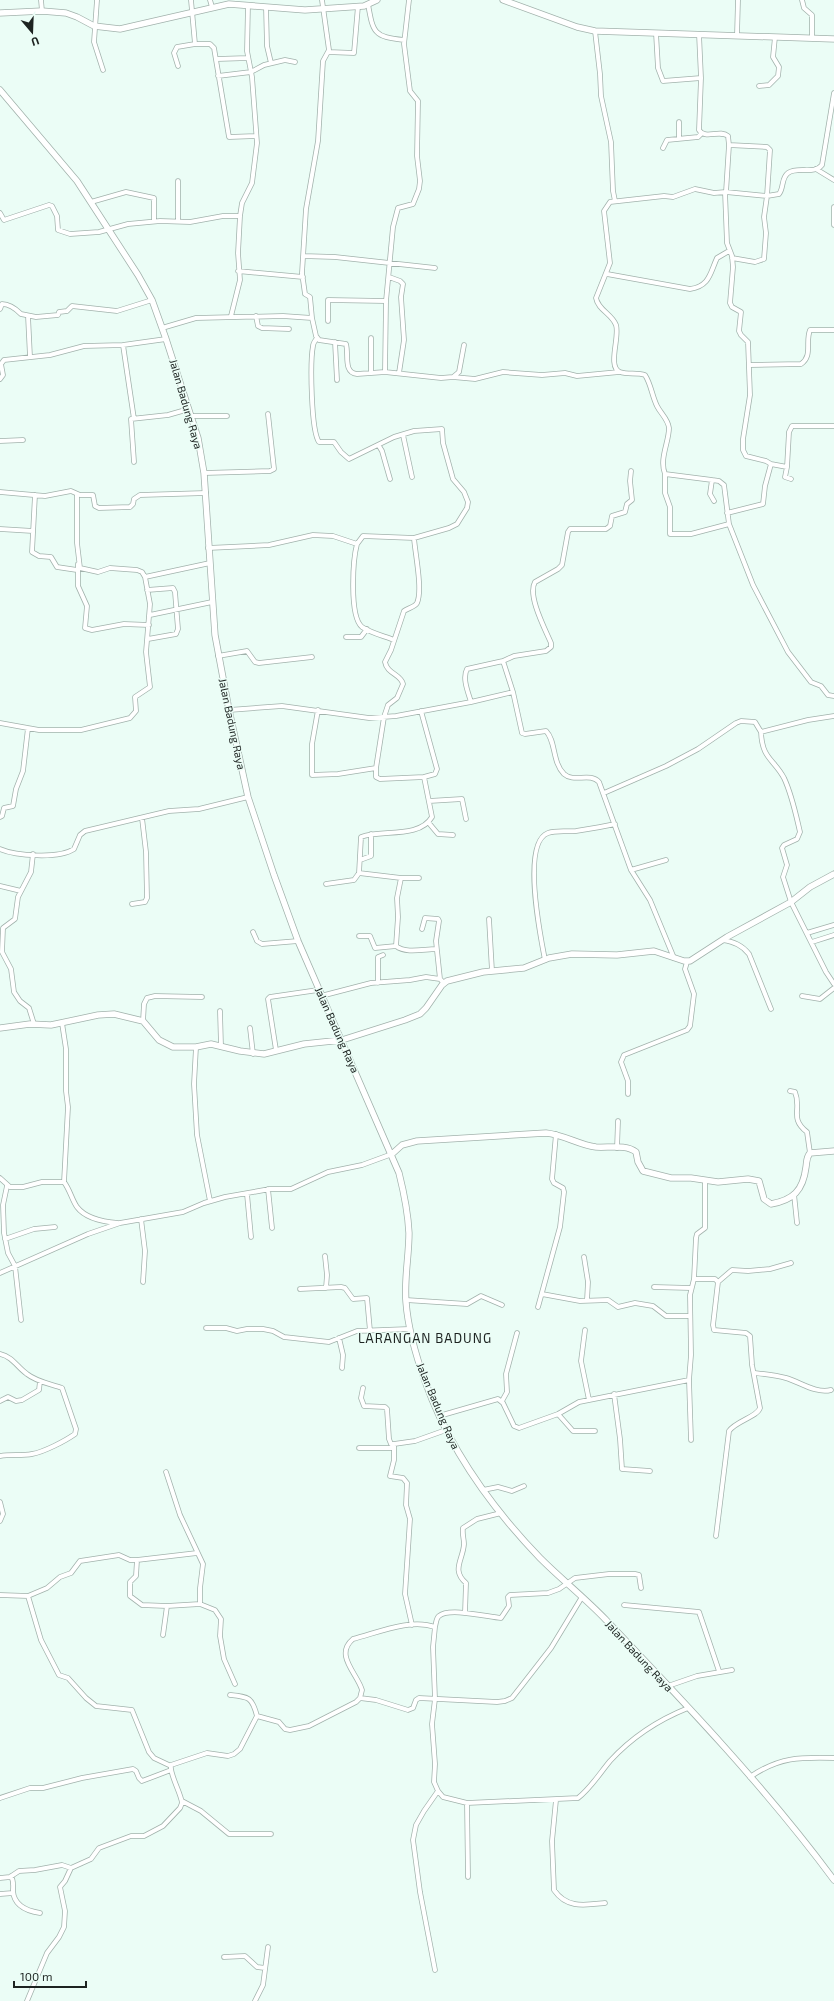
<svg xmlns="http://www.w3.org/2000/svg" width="834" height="2001" viewBox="0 0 834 2001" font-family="'Exo 2',sans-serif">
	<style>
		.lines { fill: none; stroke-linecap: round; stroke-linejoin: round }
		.street-casing { stroke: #a2b2ac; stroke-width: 5.5 }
		.secondary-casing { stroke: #a2b2ac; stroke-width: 7 }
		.street { stroke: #fff; stroke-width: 4 }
		.secondary { stroke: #fff; stroke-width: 5.5 }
		.labels { text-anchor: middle; stroke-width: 3; stroke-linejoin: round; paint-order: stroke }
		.street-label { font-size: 11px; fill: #1d2321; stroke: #ebfdf6 }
		.quarter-label { font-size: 13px; letter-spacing: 1px; fill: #1d2321; stroke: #ebfdf6 }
	</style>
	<rect width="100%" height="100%" fill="#ebfdf6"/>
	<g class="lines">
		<defs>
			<path id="street" d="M41 0 42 11
				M97 0 94 42 103 70
				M191 0 195 44H210L214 48 229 137 256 136
				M210 0 212 7
				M802 0 804 8 812 15V38
				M368 4C373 33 374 37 404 40
				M266 7 267 46 271 63
				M595 31 600 74 601 96 611 142 613 191 615 201
				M656 33 658 68 663 81 701 78
				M699 34 701 78 699 130C705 140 720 129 728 136L729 145 726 192
				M737 35 738 0
				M328 52 354 53 358 6
				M217 59 248 58
				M178 66 174 53 177 47 195 44
				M218 76 251 72 264 65 285 60 295 62
				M759 86 769 85 778 76 779 67 773 57 775 37
				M834 93 822 165C814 175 798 166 788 173 781 178 784 188 779 194L767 196 726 192 714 193 695 189 673 197 664 196 610 202 604 211 610 263 596 298C598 310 612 314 616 325 620 337 607 367 620 372 628 375 637 372 645 375 651 384 652 396 657 406 661 414 668 419 669 428 669 442 659 459 665 474L712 480 719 481 724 485 729 524 753 585 788 652 811 682 821 686 828 695 834 696
				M679 138V122
				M729 145 767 147 770 150 767 196 764 217 766 233 764 259 755 262 732 258
				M663 148 667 140 698 137 702 133
				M816 169 834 180
				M178 181V221
				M725 192 727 243 732 256 733 267 730 303 732 307 741 312 739 331 741 335 748 342 750 395 743 439V450L746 456 766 461 771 464 765 486 763 504 727 513
				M91 202 126 192 154 198V221
				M834 207V225
				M0 213 4 220 49 205 52 206 57 216 58 230 70 234 99 232 128 224 160 221 190 222 223 216H240
				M303 256 335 257 435 268
				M238 271 303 277
				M607 274 690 289C710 286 710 273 717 258L729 251
				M389 277 400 281 403 284 401 297 404 340 399 373
				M0 309 2 304C9 304 16 309 21 314L36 317 58 315 59 312 67 311 72 306 117 311 152 300
				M28 316 30 357
				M231 316 240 280 238 253 240 216 242 203 252 183 257 143 252 77 247 51 248 5
				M256 316 258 326 262 328 289 329
				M312 318 310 297 305 294 302 273 306 209 318 141 323 61 329 50 322 0
				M328 321V300L386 301
				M162 328 196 318 283 316 312 318 316 336 319 340 346 344C349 354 343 373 357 374L385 372 441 378 453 377 459 372 464 345
				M335 342 337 380
				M123 345 134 419
				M750 365 801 364C813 356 805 342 810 330H834
				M371 372V338
				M385 372 386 301 393 227 398 208 413 204 419 189 420 181 417 156 418 101 410 91 404 44 409 0
				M453 377 475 379 503 372 542 375 565 373 577 376 619 372
				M0 379 3 375 1 364 4 360 50 355 84 346 123 345 166 339
				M191 416H227
				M403 435 412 477
				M0 441 23 440
				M379 446 382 451 390 479
				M134 462 131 419 168 415 189 409
				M771 464 787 467 789 432 792 426H834
				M787 467 785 477 791 479
				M204 473 270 471 274 469 268 414
				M665 474V493L670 507V534H691L729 524
				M712 480 710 494 714 501
				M0 492 45 496 71 491 80 495H93L95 506 99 508 130 507 133 504 134 499 140 495 206 493
				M35 495 32 552 39 556 51 557 57 567 77 570
				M0 529 33 531
				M357 544C353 559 349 616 362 627 371 633 384 636 394 640
				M208 548 269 545 313 535 333 536 357 544 363 536 414 538 449 528 457 524 467 508 468 502 464 492 453 479 443 443 442 429 414 431 394 437 349 459 341 452 334 442H319C311 431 310 362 313 346 313 343 315 341 317 338
				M78 564V586L87 606 85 628 92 630 124 624 149 625
				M145 577 210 563
				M147 590 173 588 175 592 178 629 176 634 148 639
				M150 615 212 602
				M346 637H361L367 629
				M218 656 247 651 255 662 259 663 312 657
				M503 661 513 692 522 733 525 734 546 731C556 741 552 762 564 774 574 783 590 772 599 782L631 870 650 900 674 958
				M471 702 513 692
				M229 710 282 706 369 718 396 716 471 702C468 692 462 678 467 669L503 661 514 656 546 651 551 647V643C545 629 527 595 535 582L558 569 562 565 568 532 570 529H606L610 526 612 516 625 512 627 504 632 500 630 481 631 471
				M318 710 312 744V775L338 774 376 768V777L380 779 424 777
				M0 723 39 730H81L130 718 136 711 135 697 150 687 146 652 150 604 145 577 142 572 137 570 110 568 98 572 80 568 77 543V494
				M761 732C762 759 774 759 784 778 792 795 796 815 800 832L797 839 784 845 782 848 787 865 783 877 791 902 826 972 834 984
				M376 768 384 717 388 705 397 698 403 684C401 674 387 674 385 662L391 650 404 611C408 608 415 607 417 603 423 590 415 553 414 538
				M604 793 666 766 698 749 736 723 741 721 755 722 761 732 808 720 834 716
				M429 801 462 799 466 819
				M0 817 2 816 4 808 13 806 16 789 23 771 28 728
				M428 822 438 834 453 835
				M0 849C16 856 59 859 74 849L80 835 85 831 169 811 199 809 248 797
				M33 854 31 872 18 897 15 919 3 928 2 952 11 969 14 992 20 1001 29 1008 34 1024
				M360 860 371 856V834
				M631 870 666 860
				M401 878 397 898 398 917 396 946C406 954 424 949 436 949
				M419 878H401L359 873 361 837C381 829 419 839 432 817L424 777 435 774 437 769 421 711
				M326 884 354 880 359 873
				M0 886 21 891
				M132 904 145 902 147 898 146 852 142 818
				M489 919 492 971
				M422 929 425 918 438 919 439 921 436 941 440 979
				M253 932 257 941 262 944 298 941
				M807 933 834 925
				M359 936H370L375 948 396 946
				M723 940C734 942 742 945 749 954L771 1009
				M812 942 834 935
				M545 960C541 939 521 843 548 833 556 830 567 832 576 831 589 829 602 827 615 824
				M378 983V957L383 955
				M321 996 371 983 410 980 426 977 440 979 444 983
				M802 996 820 999 834 988
				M220 1011 221 1046
				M143 1021 144 1004 147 998 155 996 202 997
				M62 1023 66 1049V1091L68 1107 64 1182
				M250 1028 253 1054
				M196 1047 194 1084 197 1135 210 1201
				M276 1050 268 999 270 997 318 990
				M790 1091 795 1092C802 1109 789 1118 807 1132L810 1153
				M628 1094V1081L621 1062 624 1055 687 1030 690 1026 694 994 685 969 687 962
				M617 1148 618 1121
				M0 1178 10 1187H23L42 1182H64C70 1190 72 1200 77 1207 86 1219 105 1222 118 1223
				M7 1186 3 1205 4 1233 8 1253 15 1266 21 1320
				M268 1189 272 1228
				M247 1194 251 1237
				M794 1194 797 1223
				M141 1219 145 1251 143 1282
				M5 1239 34 1229 55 1227
				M325 1256 327 1275 326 1288
				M584 1257 588 1282 587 1300
				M0 1273 88 1234 120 1223 183 1212 204 1203 225 1197 270 1189H291L328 1172 362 1165 392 1154
				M694 1279H715L718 1282 713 1325 714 1330 746 1333 750 1336 752 1365 760 1408C757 1417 736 1421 729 1431L716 1536
				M718 1282 732 1270 748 1271 770 1269 791 1263
				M654 1287 691 1288
				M300 1289 341 1287 345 1288 353 1299 367 1298 370 1331
				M542 1294 580 1301 608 1300 618 1307 635 1303 653 1306 666 1316H690
				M406 1300 467 1304 481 1296 502 1305
				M538 1307 560 1227 564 1192 563 1188 554 1183 552 1179 556 1134
				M206 1328H226L237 1331 247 1329H263L273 1331 284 1337 329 1342 357 1331 409 1329
				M585 1330 581 1361 589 1400
				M339 1338 343 1355 342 1368
				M0 1354C13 1357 17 1367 27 1374 37 1382 51 1384 62 1388L76 1429 75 1434C65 1441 44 1452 32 1454 22 1456 10 1454 0 1456
				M755 1373C765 1374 776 1375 786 1378 800 1382 816 1394 831 1390
				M689 1380 691 1440
				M363 1388 361 1398 364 1406 385 1407 387 1409 389 1439 391 1444H394
				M614 1394 620 1439 622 1469 650 1471
				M0 1401 8 1397 16 1401 22 1400 39 1390 40 1381
				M502 1401 507 1392 506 1374 517 1333
				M558 1414 573 1431H595
				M439 1416 498 1399 503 1403 514 1426 519 1428 558 1414 579 1402 689 1380 691 1355 690 1295 694 1279 696 1238 697 1234 705 1228V1180
				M359 1448H394
				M483 1490 498 1487 512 1491 524 1486
				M0 1502 3 1514 0 1521
				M137 1560 136 1576 130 1582V1596L142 1605 167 1606
				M0 1595 28 1596 41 1640 59 1675 68 1678 86 1698 96 1706 132 1710 149 1752 154 1758 171 1766
				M28 1596 47 1588 60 1577 71 1573 80 1561 119 1555 130 1560H137L197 1553
				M200 1604 215 1610 221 1619 220 1636 224 1659 235 1684
				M624 1605 699 1612 719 1671
				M465 1613 466 1583C451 1570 463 1560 464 1544 464 1539 462 1534 463 1528L477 1519 501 1513
				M412 1625 405 1594 410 1519 406 1505 407 1483 403 1478 390 1476 394 1460V1444L415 1441 446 1430
				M435 1627C436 1624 436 1618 439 1616 449 1607 488 1617 501 1618L509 1606 508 1597 510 1595 548 1593 559 1589 575 1578 609 1574H635L639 1575 641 1588
				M163 1635 167 1606 200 1604V1588L203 1564 180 1515 166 1472
				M668 1686 697 1676 732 1670
				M230 1695C249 1697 252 1697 257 1716
				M360 1698 376 1700 408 1710 413 1708 416 1700 419 1698 497 1702 505 1701 512 1698 523 1684 551 1648 582 1597
				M750 1777C779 1757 800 1757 834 1758
				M0 1798 30 1788H43L82 1778 133 1769 136 1771 139 1778 142 1781 171 1770
				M556 1800 552 1841 554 1890C567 1909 585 1905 605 1903
				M182 1801 201 1811 229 1834H271
				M467 1803 468 1877
				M11 1876C14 1881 13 1885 13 1891 14 1906 27 1911 40 1913
				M0 1878 10 1877 19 1871 35 1870 62 1865 71 1868
				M0 1894 13 1893
				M224 1957 245 1956 257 1967 265 1968
				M435 1970 420 1892 413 1840 416 1825 424 1811 438 1791
				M27 2001 47 1953 59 1937 64 1927 65 1911 60 1887 65 1881 71 1868 91 1859 99 1848 131 1836H144L163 1826 180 1808 182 1803C181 1793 169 1773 171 1765L207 1753 228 1756 234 1754 240 1749 257 1716 279 1722 285 1729 290 1730 309 1726 356 1702 360 1698 362 1690C357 1673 334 1655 353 1639 377 1633 410 1618 435 1627L433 1647 435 1699 432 1724 435 1764 434 1782 438 1791 443 1797 467 1803 578 1798C590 1789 600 1773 610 1761 632 1737 658 1720 688 1708
				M255 2001 263 1985 268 1947"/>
			<path id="secondary" d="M503 0 577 27 595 31 834 39
				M0 13 42 11 66 13 77 17 94 26 120 29 229 4 305 10 364 6 377 0
				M0 90 77 181 138 275 152 300 166 339 198 438 204 473 215 635 229 710 248 797 274 875 298 941 399 1173C404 1193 408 1212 409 1233 409 1256 404 1279 406 1302 408 1329 416 1356 425 1381 449 1449 490 1506 540 1558 561 1579 585 1598 606 1620 685 1703 766 1788 834 1880
				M0 1028 30 1024 51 1025 98 1015 114 1014 143 1021 159 1040 173 1047H196L211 1044 240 1051 264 1054 304 1044 342 1040 405 1020 420 1014 426 1008 442 985 447 981 483 972 524 968 549 958 572 954 617 955 654 951 684 961H690L727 937 791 902 810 887 834 874
				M392 1154 402 1145 417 1141 546 1133C565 1135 579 1145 596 1147 608 1148 626 1144 636 1152L638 1162 643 1171 671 1178H691L718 1182 748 1179 759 1181 764 1199 771 1204C793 1200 803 1191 806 1167 807 1161 806 1158 810 1153L834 1151"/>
		</defs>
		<use href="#street" class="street-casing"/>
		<use href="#secondary" class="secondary-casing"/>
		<use href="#street" class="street"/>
		<use href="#secondary" class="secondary"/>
	</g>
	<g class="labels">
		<g class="street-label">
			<text transform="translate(186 404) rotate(74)" y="4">Jalan Badung Raya</text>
			<text transform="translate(232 724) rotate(78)" y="4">Jalan Badung Raya</text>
			<text transform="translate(337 1030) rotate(66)" y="4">Jalan Badung Raya</text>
			<text transform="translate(438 1406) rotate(67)" y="4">Jalan Badung Raya</text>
			<text transform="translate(639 1656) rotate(47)" y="4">Jalan Badung Raya</text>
		</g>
		<g class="quarter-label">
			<text x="425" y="1343">LARANGAN BADUNG</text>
		</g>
	</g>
	<g transform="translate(32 32) rotate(161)" stroke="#ebfdf6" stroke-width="3" paint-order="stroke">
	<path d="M0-3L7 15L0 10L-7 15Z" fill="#1d2321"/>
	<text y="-6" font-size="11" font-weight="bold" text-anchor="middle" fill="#1d2321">U</text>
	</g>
	<path d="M14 1981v6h72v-6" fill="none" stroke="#1d2321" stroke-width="2"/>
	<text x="20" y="1981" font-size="12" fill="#1d2321" stroke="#ebfdf6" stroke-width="3" paint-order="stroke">100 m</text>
</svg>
